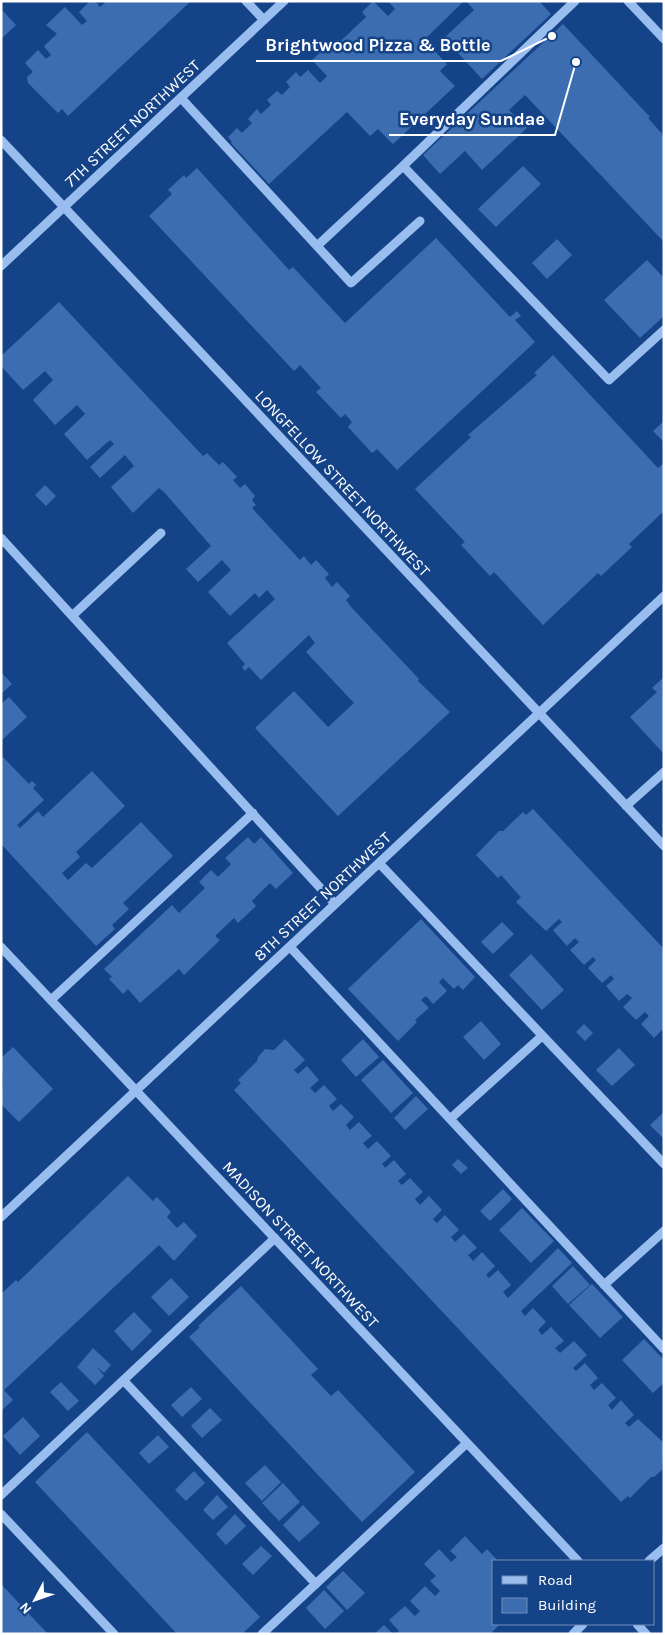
<svg xmlns="http://www.w3.org/2000/svg" width="665" height="1635" viewBox="0 0 665 1635" font-family="Karla,sans-serif">
	<style>
		.building { fill: #3d6db1 }
		.lines { fill: none; stroke-linecap: round; stroke-linejoin: round }
		.minor { stroke: #9abdef; stroke-width: 9 }
		.labels { text-anchor: middle; stroke-width: 5; stroke-linejoin: round; paint-order: stroke }
		.street-label { font-size: 16px; fill: #fff; stroke: #154387 }
		.leader { fill: none; stroke: #fff; stroke-width: 2 }
		.callout-dot { fill: #fff; stroke: #154387; stroke-width: 2 }
		.callout-label { font-size: 18px; text-anchor: middle; font-weight: bold; fill: #fff; stroke: #154387; stroke-width: 5; stroke-linejoin: round; paint-order: stroke }
	</style>
	<rect width="100%" height="100%" fill="#154387"/>
	<path class="building" d="M90 1H95L100 7 105 3 103 1H191L68 116 62 109 58 113 28 83 27 77 33 72 25 63 38 50 46 59 51 55 44 46 57 34 46 25 65 7 82 25 87 21 79 12Z
		M373 1 388 16 395 9 388 1H464L424 40 447 64 440 71 455 86 393 144 378 129 370 136 347 112 269 184 231 143 232 142 228 137 237 128 242 133 252 123 248 119 257 109 261 114 271 105 267 100 277 91 282 95 290 87 286 82 296 72 300 77 308 70 320 83 327 76 312 60 324 49 328 53 366 17 362 12Z
		M466 1H539L551 14 482 79 444 38 474 10Z
		M1 9 16 25 1 39Z
		M563 24 650 117 648 118 664 136V242L525 95 509 110 527 128 482 170 465 151 440 174 423 155Z
		M523 166 541 184 496 227 478 209Z
		M197 168 289 270 293 267 345 323 436 238 510 317 517 311 521 316 515 320 535 342 397 470 377 449 372 453 348 427 352 422 345 414 341 418 316 392 321 388 300 365 294 371 149 216 172 194 168 190 184 175 186 178Z
		M557 239 572 255 547 279 532 263Z
		M647 260 664 278V316L640 338 604 300Z
		M59 302 203 456 207 453 219 465 223 462 237 477 233 480 240 488 245 484 255 496 252 500 256 505 252 508 300 560 304 556 311 565 316 560 329 574 325 578 332 587 337 582 350 596 346 600 352 608 419 679 418 681 450 712 338 816 255 728 294 691 328 727 354 703 306 652 315 643 309 635 261 680 249 667 245 671 242 667 245 664 227 643 275 599 267 590 259 598 255 593 230 616 208 592 231 570 222 560 198 582 186 569 211 546 164 492 159 488 133 513 111 487 134 466 125 455 100 478 90 467 114 444 110 440 87 460 64 434 85 414 77 405 55 425 33 400 53 380 45 371 23 390 1 366V356Z
		M553 355 658 468 664 463V511L629 544 632 547 601 576 598 573 543 625 494 572 490 576 461 545 465 542 415 489 471 437 468 435 537 375 534 373Z
		M664 421V442L653 431Z
		M45 485 56 496 46 506 35 495Z
		M1 672 12 684 1 694Z
		M664 677V754L630 717 657 692 652 688Z
		M9 697 27 717 1 741V704Z
		M1 755 29 784 32 781 36 785 33 788 44 800 17 825 20 828 38 811 43 817 92 771 125 806 76 852 80 857 62 873 68 880 86 863 92 868 141 822 173 856 123 903 129 909 112 925 115 929 96 946 1 844Z
		M533 809 664 949V1032L662 1030 654 1038 641 1024 649 1016 645 1012 636 1020 623 1007 632 998 627 994 619 1001 606 986 614 979 611 975 602 983 588 968 596 960 593 957 584 965 570 950 579 942 575 938 567 946 553 930 562 922 559 919 546 931 516 902 521 897 518 894 501 875 498 878 476 855 499 831H503L523 812 526 815Z
		M248 837 254 844 261 837 293 873 276 889 270 883 252 901 256 906 238 923 234 918 215 936 220 940 184 975 179 969 140 1003 128 989 123 994 109 979 112 977 104 969 172 905 179 913 205 888 199 882 211 870 218 877 231 864 225 858Z
		M421 919 475 977 463 990 458 985 454 989 443 978 439 982 447 991 433 1004 426 996 421 1000 429 1008 415 1020 417 1022 398 1041 348 989Z
		M502 922 514 934 493 954 481 942Z
		M531 954 564 990 542 1010 509 975Z
		M481 1021 501 1044 484 1060 463 1037Z
		M584 1024 593 1033 585 1041 576 1032Z
		M285 1039 305 1060 294 1070 298 1074 307 1066 319 1080 310 1088 315 1093 324 1085 337 1099 329 1106 333 1111 341 1104 354 1117 346 1125 350 1130 359 1122 372 1136 363 1143 368 1149 377 1141 391 1156 382 1164 385 1168 394 1160 406 1174 398 1181 402 1185 410 1178 423 1192 415 1199 420 1205 429 1196 442 1210 433 1219 437 1223 445 1215 459 1230 451 1237 455 1242 464 1234 477 1248 468 1255 473 1261 482 1252 495 1266 486 1275 489 1278 498 1270 511 1285 503 1292 508 1298 558 1248 572 1263 521 1311 525 1316 533 1308 546 1322 538 1330 542 1335 551 1327 564 1341 555 1348 560 1353 574 1341 587 1355 573 1368 576 1371 585 1363 598 1378 590 1385 594 1390 602 1383 616 1398 608 1405 612 1410 621 1400 634 1415 625 1423 629 1427 638 1419 664 1443 662 1470 654 1477H651L630 1498 628 1496 621 1502 234 1090 241 1083 238 1080 257 1061 258 1057 265 1049 274 1050Z
		M363 1039 379 1057 356 1077 341 1060Z
		M13 1047 53 1089 19 1122 1 1104 3 1082 1 1058Z
		M619 1048 635 1065 612 1086 596 1070Z
		M383 1060 413 1093 391 1113 361 1080Z
		M416 1096 428 1109 405 1130 394 1118Z
		M664 1112V1139L650 1125Z
		M458 1159 468 1168 461 1174 452 1165Z
		M128 1176 153 1201 157 1197 171 1212 167 1217 177 1228 184 1222 197 1236 174 1261 159 1245 158 1246 4 1390 13 1400 1 1411V1294L16 1280 18 1282Z
		M503 1189 512 1199 490 1221 480 1211Z
		M522 1208 554 1241 531 1263 499 1230Z
		M573 1266 590 1285 568 1304 552 1286Z
		M171 1278 189 1297 169 1316 151 1297Z
		M592 1284 623 1317 600 1338 569 1305Z
		M241 1286 318 1369 311 1375 331 1396 338 1390 415 1472 362 1522 189 1337 200 1327 198 1326Z
		M134 1312 152 1331 132 1351 114 1331Z
		M644 1339 664 1360V1383L653 1393 622 1360Z
		M93 1348 111 1365 104 1373 97 1367 104 1376 95 1385 77 1367Z
		M61 1382 79 1401 68 1411 50 1392Z
		M191 1387 202 1399 182 1417 171 1405Z
		M210 1408 222 1420 202 1438 191 1426Z
		M23 1417 40 1436 20 1455 3 1436Z
		M87 1432 260 1617 242 1634H177L35 1482Z
		M158 1435 169 1447 149 1464 139 1453Z
		M265 1465 281 1482 262 1501 245 1483Z
		M194 1471 205 1483 186 1501 175 1490Z
		M283 1483 300 1502 279 1521 262 1503Z
		M217 1495 228 1507 213 1520 203 1510Z
		M303 1505 320 1523 299 1542 283 1525Z
		M235 1514 246 1526 226 1545 216 1534Z
		M465 1536 482 1554 487 1549 498 1561H494V1624H500L490 1634H396L399 1631 389 1620 405 1606 415 1616 420 1611 410 1601 425 1586 435 1596 440 1591 430 1581 436 1576 424 1564 439 1549 451 1562 457 1557 450 1551Z
		M261 1546 272 1556 253 1575 242 1564Z
		M343 1571 365 1593 347 1610 326 1587Z
		M1 1584 15 1599 48 1634H1Z
		M324 1590 344 1611 325 1629 306 1608Z
		M384 1625 393 1634H374Z"/>
	<g class="lines">
		<path class="minor" d="M246 1 264 20
			M628 1 664 39
			M181 98 317 246 403 166 609 380 664 330
			M1 140 664 846
			M403 166 575 1
			M317 246 351 283 420 221
			M1 266 284 1
			M1 538 335 904
			M72 616 161 533
			M626 806 664 772
			M379 863 664 1164
			M1 947 578 1561
			M290 947 664 1349
			M51 1000 253 813
			M450 1119 542 1036
			M1 1217 664 596
			M604 1285 664 1231
			M124 1381 316 1584
			M1 1495 275 1238
			M1 1514 114 1634
			M649 1561 664 1548
			M637 1624 646 1634
			M262 1634 467 1443
			M573 1634 583 1624"/>
	</g>
	<g class="labels">
		<g class="street-label">
			<text transform="translate(132 123) rotate(-43)" y="6">7TH STREET NORTHWEST</text>
			<text transform="translate(343 483) rotate(47)" y="6">LONGFELLOW STREET NORTHWEST</text>
			<text transform="translate(322 896) rotate(-43)" y="6">8TH STREET NORTHWEST</text>
			<text transform="translate(301 1244) rotate(47)" y="6">MADISON STREET NORTHWEST</text>
		</g>
	</g>
	<path class="leader" d="M552 36L501 61H256M576 62L555 135H389"/>
	<g class="callout-dot">
		<circle cx="552" cy="36" r="5"/>
		<circle cx="576" cy="62" r="5"/>
	</g>
	<g class="callout-label">
		<text x="378" y="51">Brightwood Pizza &amp; Bottle</text>
		<text x="472" y="125">Everyday Sundae</text>
	</g>
	<rect width="665" height="1635" fill="none" stroke="#ffffff" stroke-width="5"/>
	<rect x="492" y="1560" width="162" height="65" fill="#154387" stroke="#738eb7"/>
	<rect x="502" y="1576" width="25" height="8" fill="#9abdef" stroke="#738eb7"/>
	<text x="538" y="1585" font-size="15" fill="#ffffff">Road</text>
	<rect x="502" y="1598" width="25" height="15" fill="#3d6db1" stroke="#738eb7"/>
	<text x="538" y="1610" font-size="15" fill="#ffffff">Building</text>
	<g transform="translate(35 1600) rotate(229)" stroke="#154387" stroke-width="4" paint-order="stroke">
	<path d="M0-4L9 19L0 12L-9 19Z" fill="#ffffff"/>
	<text y="-8" font-size="14" font-weight="bold" text-anchor="middle" fill="#ffffff">N</text>
	</g>
</svg>
